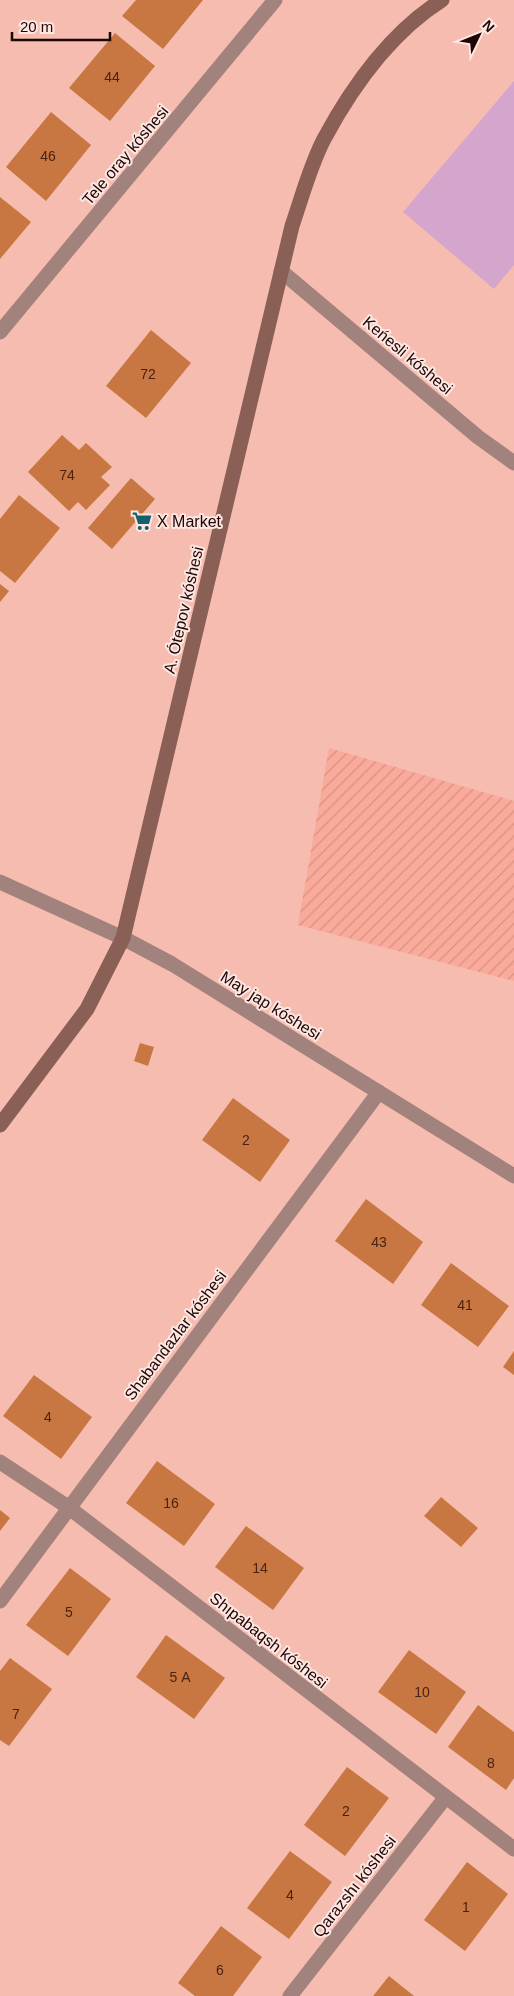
<svg xmlns="http://www.w3.org/2000/svg" width="514" height="1996" viewBox="0 0 514 1996" font-family="Arial,sans-serif">
	<style>
		.industrial { fill: url(#industrial-furrows) }
		.park { fill: #d5a6cd }
		.building { fill: #c87742 }
		.lines { fill: none; stroke-linecap: round; stroke-linejoin: round }
		.street { stroke: #a1827c; stroke-width: 15 }
		.secondary { stroke: #8a5f55; stroke-width: 15 }
		.labels { text-anchor: middle; stroke-width: 4; stroke-linejoin: round; paint-order: stroke }
		.number-label { font-size: 14px; fill: #482213 }
		.street-label { font-size: 16px; fill: #1d0603; stroke: #fee7e2 }
		.poi-label { font-size: 16px; fill: #1d0603; stroke: #fee7e2; text-anchor: start }
	</style>
	<defs>
		<pattern id="industrial-furrows" width="10" height="10" patternUnits="userSpaceOnUse" patternTransform="scale(1.25)"><rect width="10" height="10" fill="#faaa9a"/><path d="M-1 1l2-2M0 10L10 0M9 11l2-2" fill="none" stroke="#d69183"/></pattern>
	</defs>
	<rect width="100%" height="100%" fill="#f6bcaf"/>
	<path class="industrial" d="M329 748 514 801V981L298 925Z"/>
	<path class="park" d="M514 81V265L494 289 403 212Z"/>
	<path class="building" d="M136 0H203L163 49 122 16Z
		M115 33 155 66 110 121 69 88Z
		M51 112 91 145 46 201 6 167Z
		M0 197 31 222 0 259Z
		M151 330 191 363 146 418 106 386Z
		M62 435 79 450 86 443 112 467 101 477 110 485 86 510 78 502 69 511 28 472Z
		M131 478 155 499 112 549 88 528Z
		M19 495 60 528 15 583 0 571V519Z
		M0 584 9 591 0 602Z
		M140 1043 154 1047 148 1066 134 1061Z
		M233 1098 290 1140 260 1182 202 1140Z
		M366 1199 423 1242 393 1284 335 1241Z
		M451 1263 509 1306 478 1347 421 1305Z
		M514 1351V1375L503 1367Z
		M34 1375 92 1417 61 1459 3 1416Z
		M157 1461 215 1504 184 1546 126 1503Z
		M441 1497 478 1528 461 1547 424 1516Z
		M0 1510 10 1518 0 1531Z
		M246 1526 304 1568 273 1610 215 1567Z
		M70 1568 111 1599 68 1656 26 1625Z
		M166 1635 225 1678 194 1719 136 1677Z
		M409 1650 466 1692 436 1734 378 1692Z
		M10 1658 52 1689 9 1746 0 1740V1671Z
		M478 1705 514 1732V1778L506 1790 448 1747Z
		M347 1767 389 1798 345 1856 304 1825Z
		M290 1851 332 1882 289 1939 247 1908Z
		M467 1862 508 1894 465 1951 424 1920Z
		M221 1926 262 1957 233 1996H195L178 1983Z
		M389 1976 414 1996H373Z"/>
	<g class="lines">
		<path class="street" d="M281 271 478 437 514 463
			M0 332 275 0
			M0 882 123 938 172 964 514 1176
			M0 1462 68 1507 514 1849
			M0 1601 379 1092
			M290 1996 445 1798"/>
		<path class="secondary" d="M0 1125 87 1009 123 938 292 226C302 197 310 166 324 139 353 85 390 33 442 0"/>
	</g>
	<defs>
		<symbol id="supermarket-bare" viewBox="-9 -9 18 18"><path d="M-6-5.5h2.5l.6 2H6L4.5 2H-2.5L-4.4-4H-6ZM-1.5 3.2a1.3 1.3 0 1 0 .1 0ZM3 3.2a1.3 1.3 0 1 0 .1 0Z" fill="#15606d" stroke="#fee7e2" stroke-width="2.5" paint-order="stroke"/></symbol>
	</defs>
	<g fill-rule="evenodd">
		<use href="#supermarket-bare" x="128" y="507" width="28" height="28"/>
	</g>
	<g class="labels">
		<g class="number-label">
			<text x="112" y="82">44</text>
			<text x="48" y="161">46</text>
			<text x="148" y="379">72</text>
			<text x="67" y="480">74</text>
			<text x="246" y="1145">2</text>
			<text x="379" y="1247">43</text>
			<text x="465" y="1310">41</text>
			<text x="48" y="1422">4</text>
			<text x="171" y="1508">16</text>
			<text x="260" y="1573">14</text>
			<text x="69" y="1617">5</text>
			<text x="180" y="1682">5 А</text>
			<text x="422" y="1697">10</text>
			<text x="16" y="1719">7</text>
			<text x="491" y="1768">8</text>
			<text x="346" y="1816">2</text>
			<text x="290" y="1900">4</text>
			<text x="466" y="1912">1</text>
			<text x="220" y="1975">6</text>
		</g>
		<g class="street-label">
			<text transform="translate(125 155) rotate(-50)" y="6">Tele oray kóshesi</text>
			<text transform="translate(408 355) rotate(40)" y="6">Keńesli kóshesi</text>
			<text transform="translate(183 610) rotate(-77)" y="6">A. Ótepov kóshesi</text>
			<text transform="translate(271 1005) rotate(32)" y="6">May jap kóshesi</text>
			<text transform="translate(175 1335) rotate(-53)" y="6">Shabandazlar kóshesi</text>
			<text transform="translate(269 1640) rotate(38)" y="6">Shıpabaqsh kóshesi</text>
			<text transform="translate(354 1886) rotate(-52)" y="6">Qarazshı kóshesi</text>
		</g>
		<g class="poi-label">
			<text x="157" y="527">X Market</text>
		</g>
	</g>
	<g transform="translate(479 35) rotate(47)" stroke="#fee7e2" stroke-width="4" paint-order="stroke">
	<path d="M0-4L9 19L0 12L-9 19Z" fill="#1d0603"/>
	<text y="-8" font-size="14" font-weight="bold" text-anchor="middle" fill="#1d0603">N</text>
	</g>
	<path d="M12 32v8h98v-8" fill="none" stroke="#1d0603" stroke-width="2.5"/>
	<text x="20" y="32" font-size="15" fill="#1d0603" stroke="#fee7e2" stroke-width="4" paint-order="stroke">20 m</text>
</svg>
